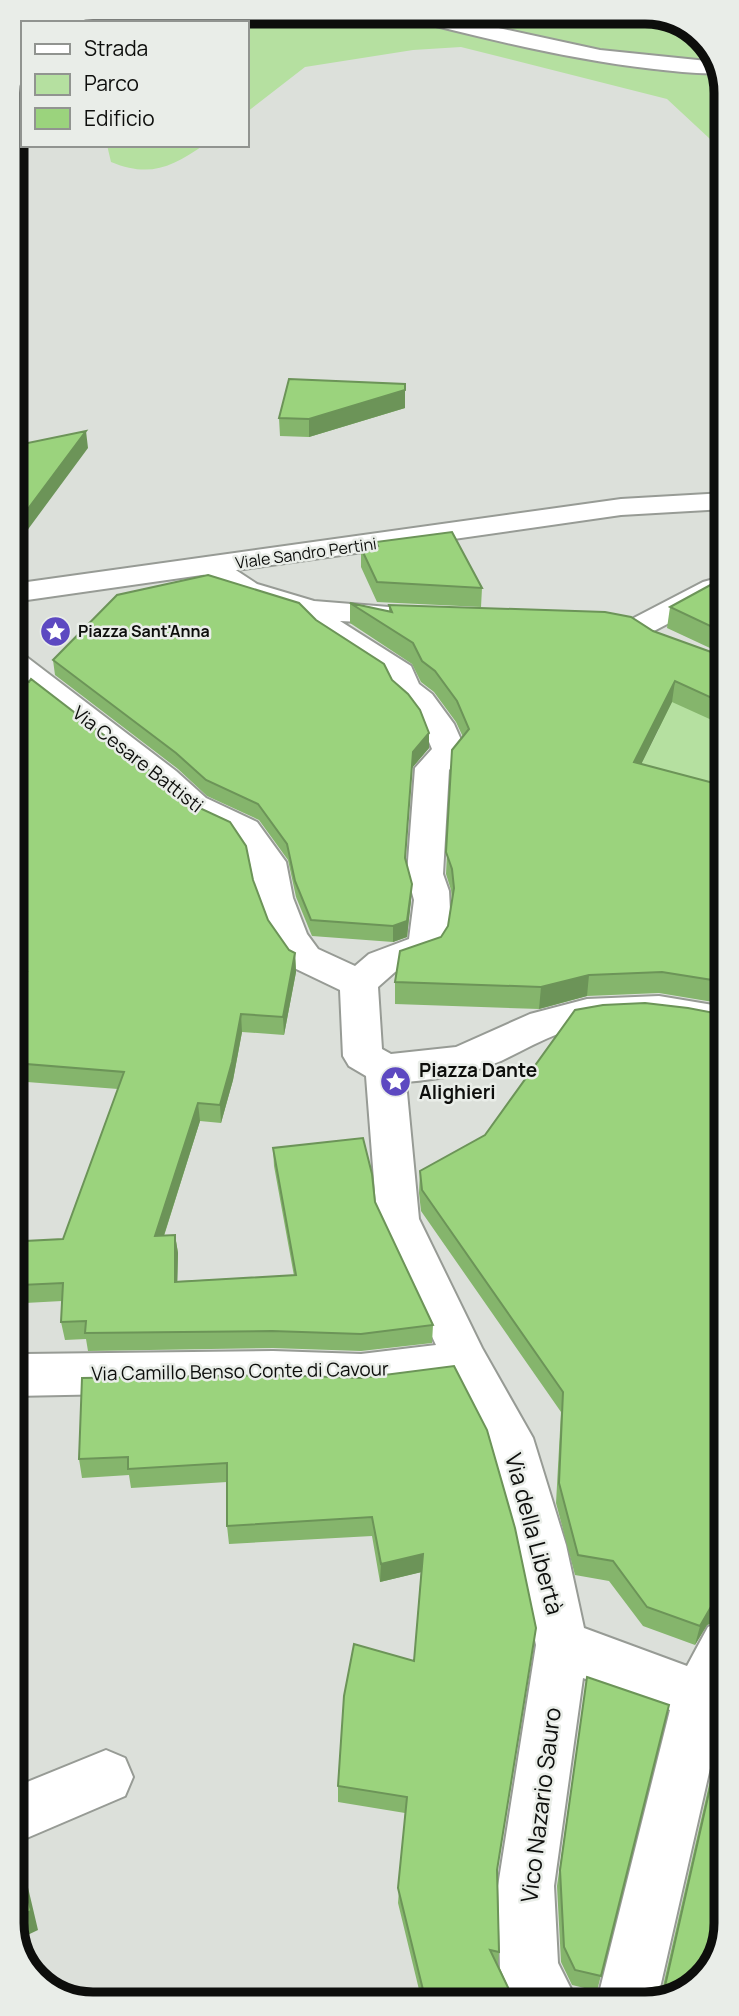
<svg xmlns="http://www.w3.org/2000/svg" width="739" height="2016" viewBox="0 0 739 2016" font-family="Manrope,sans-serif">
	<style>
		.green { fill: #b5e0a0 }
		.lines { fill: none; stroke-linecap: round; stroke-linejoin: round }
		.minor-casing { stroke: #979b95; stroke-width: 4 }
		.tertiary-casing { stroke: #979b95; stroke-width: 4 }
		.minor { fill: #fff; fill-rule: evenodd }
		.tertiary { fill: #fff; fill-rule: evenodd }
		.wall { fill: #85b56c }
		.shaded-wall { fill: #6c9458 }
		.building { fill: #9bd37d; stroke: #6c9458; stroke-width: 2 }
		.labels { text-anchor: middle; stroke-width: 5; stroke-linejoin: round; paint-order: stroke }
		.far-street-label { font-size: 16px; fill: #0d0e0c; stroke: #e9ede8 }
		.far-poi-label { font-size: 16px; font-weight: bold; fill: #0d0e0c; stroke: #e9ede8; text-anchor: start }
		.street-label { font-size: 19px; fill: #0d0e0c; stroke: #e9ede8 }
		.poi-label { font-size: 19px; font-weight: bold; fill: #0d0e0c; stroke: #e9ede8; text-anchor: start }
		.near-street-label { font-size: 23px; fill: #0d0e0c; stroke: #e9ede8 }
		.rim { fill: none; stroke: #0d0e0c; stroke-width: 9 }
	</style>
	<rect width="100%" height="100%" fill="#dce0da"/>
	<path class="green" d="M94 12H651L695 29 724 72V152L667 99 461 47 413 50 305 67 247 112V23H78L76 19Z
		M107 145H204C172 167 150 178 111 162Z
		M609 687 725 712V830L635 776 659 729Z"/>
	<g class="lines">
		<defs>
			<path id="minor" d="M392 12H425L600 50 717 62 724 73C701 75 677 71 654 69 566 59 480 37 395 16Z
				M212 558 222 561 257 584 314 601 414 609 418 615 414 621 403 624 340 621 411 666 419 684 432 694 454 724 466 751 449 770 443 874 449 891 450 910 445 947 439 956 395 972 378 987 382 1049 391 1054 456 1047 530 1014 587 999 659 996 725 1007V1035C673 1022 611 1015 560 1033 539 1041 520 1052 501 1061 470 1074 440 1079 406 1082L419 1219 482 1348 533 1438 566 1545 584 1628 687 1666 708 1627 726 1619V1698L657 2001H597L670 1710 583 1678 554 1886 558 1963 577 2001 514 2002 500 1970 498 1886 536 1645 516 1545 486 1442 454 1382 361 1394 273 1391 14 1396V1356L24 1354 273 1351 361 1354 436 1345 377 1219 366 1076 349 1066 343 1056 340 990 292 967 271 937 257 898 250 863 233 838 182 814 152 785 13 677V653L24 655 176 771 206 798 257 822 286 862 293 898 307 934 318 949 355 966 369 954 409 939 414 900 407 874 415 768 432 749 422 725 410 708 394 695 386 678 318 633 301 616 235 596 202 573 197 567 202 561Z
				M714 579 725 582V594L650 633 639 636 628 633 624 627 628 621 703 582Z
				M106 1750 125 1758 133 1777 125 1796 15 1843V1787Z"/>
			<path id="tertiary" d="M725 493V509L621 515 13 602V584L621 499Z"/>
		</defs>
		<use href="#minor" class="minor-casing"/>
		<use href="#tertiary" class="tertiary-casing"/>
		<use href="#minor" class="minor"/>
		<use href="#tertiary" class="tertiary"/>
	</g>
	<path class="wall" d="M405 390V408L309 437 280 436 279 418Z
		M376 542 482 588 481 607 377 602 361 567V548L376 546Z
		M725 577V655L667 628 670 607Z
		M350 603 389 611V605L653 631 725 657V726L672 702 641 764 725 786V1004L659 993 587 996 539 1009 395 1004V982L441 937 448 926 452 900 451 890 446 874 452 750 463 737 456 722 434 692 421 682 412 664 350 623Z
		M316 620 392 680 429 748 412 768 405 860 411 900 407 937 393 942 312 936 296 897 288 860 259 820 207 796 178 769 55 675 53 660Z
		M13 675 253 880 268 920 289 950 295 953 296 972 284 1035 242 1032 233 1080 221 1123 200 1121 164 1236 175 1235 178 1253 177 1281 294 1276 274 1166 273 1148 375 1202 433 1325 432 1343 361 1351 273 1348 88 1351 86 1339 65 1340 61 1322 62 1301 25 1303 21 1285 63 1239 118 1089 14 1081V1007L20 990H14Z
		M725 1015 726 1617 707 1625 695 1645 643 1626 609 1581 575 1575 556 1503 561 1412 421 1211 419 1193 420 1171Z
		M454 1366 497 1872 499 1952 498 1964 515 2002H422L398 1903 405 1813 338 1802V1786L414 1661 421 1572 380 1582 372 1536 229 1544 227 1526V1482L131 1488 129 1475 82 1478 79 1459 361 1378Z
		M587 1677 669 1705 597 1991 572 1985 561 1962 557 1886Z
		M725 1722 667 2001H649L653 1988 663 1986 719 1741Z"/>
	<path class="shaded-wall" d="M405 390V408L309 437V419Z
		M86 431 88 448 15 547 13 529Z
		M675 681 672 702 632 783 634 762Z
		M429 733V748L412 768 404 874 413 752Z
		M412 884 411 900 407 937 393 942V926Z
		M295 953 296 972 284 1035 283 1017Z
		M589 975 587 996 539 1009 541 987Z
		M241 1014 242 1032 233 1080 221 1123 220 1105Z
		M198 1103 200 1121 158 1254 155 1236Z
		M175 1235 178 1253 177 1299 175 1282Z
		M423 1554 422 1572 380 1582 381 1564Z
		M726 1600V1617L707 1625 695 1645 700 1626 712 1605Z
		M15 1836 18 1845 38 1930 15 1941Z"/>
	<path class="building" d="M289 379 405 384V390L309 419 279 418Z
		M86 431 13 529V446Z
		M452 532 482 588 377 582 361 548 378 546 376 542Z
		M208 575 299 603 316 620 384 664 392 680 408 694 420 710 429 733 413 752 405 858 412 884 407 921 393 926 311 920 295 881 287 844 258 804 206 780 176 753 53 660 117 595Z
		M725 577V633L670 607Z
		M350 603 392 612 389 605 605 612 631 617 653 631 725 657V704L675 681 634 762 725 786V982L662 972 589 975 541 987 395 982 400 951 441 937 448 926 454 888 452 869 446 852 452 750 469 729 457 701 435 671 422 661 413 643Z
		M13 675 29 682 31 679 148 769 178 798 230 822 246 846 253 880 268 920 289 950 295 953 283 1017 241 1014 232 1062 220 1105 198 1103 155 1236 175 1235V1282L296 1275 273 1148 363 1138 372 1174 375 1202 433 1325 361 1334 272 1331 85 1333 86 1321 61 1322 63 1283 21 1285 25 1241 63 1239 124 1072 14 1063V1007L27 972H14L13 817 16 815 13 813V760L18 758 13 756Z
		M645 1003 688 1008 725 1015 726 1600 712 1605 700 1626 647 1607 613 1561 578 1555 559 1483 563 1392 422 1190 420 1171 485 1135 575 1010 603 1005Z
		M454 1366 487 1430 515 1528 536 1628 497 1870 499 1952 490 1950 515 2002H426L398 1888 407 1797 338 1786 344 1696 354 1644 414 1661 423 1554 381 1564 372 1517 227 1526V1463L128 1469V1457L79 1459 82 1378 272 1375 361 1378Z
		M587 1677 669 1705 601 1976 575 1970 564 1947 560 1870Z
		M725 1722 726 1723 727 1923 710 1972 667 2001H660L662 1990 653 1988 665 1986Z
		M15 1842 31 1911 15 1918Z"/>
	<defs>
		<symbol id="sight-disc" viewBox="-11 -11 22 22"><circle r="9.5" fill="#5d49c1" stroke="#e9ede8"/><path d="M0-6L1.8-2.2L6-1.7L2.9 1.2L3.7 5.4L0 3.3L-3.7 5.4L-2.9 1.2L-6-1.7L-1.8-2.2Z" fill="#fff"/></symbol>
	</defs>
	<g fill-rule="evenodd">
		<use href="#sight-disc" x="38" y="614" width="35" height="35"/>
		<use href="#sight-disc" x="378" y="1064" width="35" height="35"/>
	</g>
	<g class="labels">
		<g class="far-street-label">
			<text transform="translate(306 553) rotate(-8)" y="6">Viale Sandro Pertini</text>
		</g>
		<g class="far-poi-label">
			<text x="78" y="637">Piazza Sant'Anna</text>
		</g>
		<g class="street-label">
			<text transform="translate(138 759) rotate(38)" y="7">Via Cesare Battisti</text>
			<text transform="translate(240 1371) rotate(-1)" y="7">Via Camillo Benso Conte di Cavour</text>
		</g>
		<g class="poi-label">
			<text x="419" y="1077">Piazza Dante<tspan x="419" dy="22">Alighieri</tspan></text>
		</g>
		<g class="near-street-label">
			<text transform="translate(534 1534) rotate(75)" y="8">Via della Libertà</text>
			<text transform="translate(541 1805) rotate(-83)" y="8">Vico Nazario Sauro</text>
		</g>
	</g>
	<path d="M0 0H739V2016H0ZM93 24H645A69 69 0 0 1 714 93V1923A69 69 0 0 1 645 1992H93A69 69 0 0 1 24 1923V93A69 69 0 0 1 93 24Z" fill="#e9ede8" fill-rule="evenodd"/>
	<path class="rim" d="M93 24H645A69 69 0 0 1 714 93V1923A69 69 0 0 1 645 1992H93A69 69 0 0 1 24 1923V93A69 69 0 0 1 93 24Z"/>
	<rect x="21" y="21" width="228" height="126" fill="#e9ede8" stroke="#919490" stroke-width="2"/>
	<rect x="35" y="44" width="35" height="10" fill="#ffffff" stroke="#919490" stroke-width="2"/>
	<text x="84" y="56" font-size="21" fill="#0d0e0c">Strada</text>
	<rect x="35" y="74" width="35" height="21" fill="#b5e0a0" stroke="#919490" stroke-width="2"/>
	<text x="84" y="91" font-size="21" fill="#0d0e0c">Parco</text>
	<rect x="35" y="108" width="35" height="21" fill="#9bd37d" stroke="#919490" stroke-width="2"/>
	<text x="84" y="126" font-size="21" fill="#0d0e0c">Edificio</text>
</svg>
